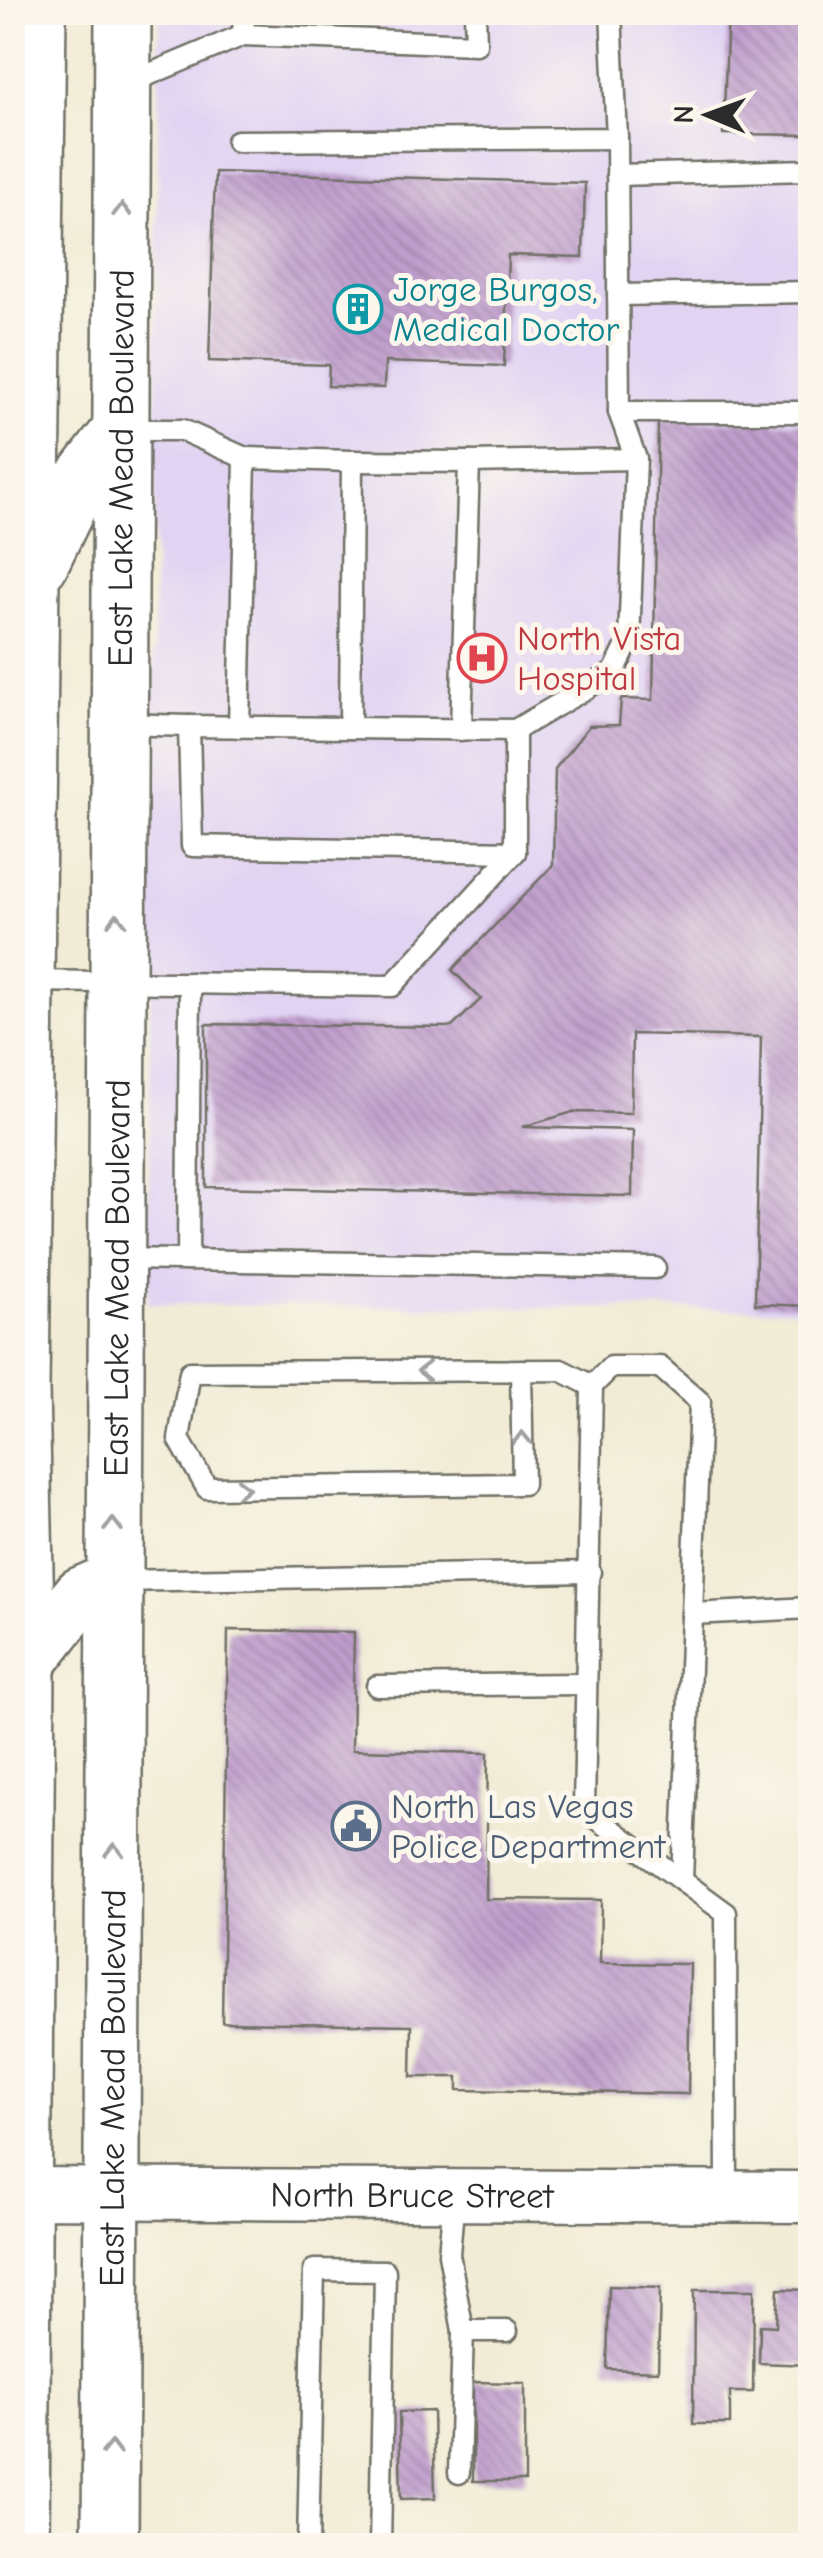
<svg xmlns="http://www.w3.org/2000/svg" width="823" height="2558" viewBox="0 0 823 2558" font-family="'Comic Neue',sans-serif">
<defs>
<pattern id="building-back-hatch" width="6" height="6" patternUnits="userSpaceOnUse" patternTransform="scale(2.5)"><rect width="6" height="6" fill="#c09ecd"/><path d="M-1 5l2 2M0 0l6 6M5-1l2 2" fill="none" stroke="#9c81a7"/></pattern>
</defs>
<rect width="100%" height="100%" fill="#fbf7ec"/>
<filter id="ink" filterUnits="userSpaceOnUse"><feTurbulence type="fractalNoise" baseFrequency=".01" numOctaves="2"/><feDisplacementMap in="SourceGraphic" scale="20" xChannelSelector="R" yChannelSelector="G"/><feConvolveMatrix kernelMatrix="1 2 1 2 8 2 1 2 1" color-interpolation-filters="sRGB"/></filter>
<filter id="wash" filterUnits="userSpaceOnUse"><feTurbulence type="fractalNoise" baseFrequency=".0048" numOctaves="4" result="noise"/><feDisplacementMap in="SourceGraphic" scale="40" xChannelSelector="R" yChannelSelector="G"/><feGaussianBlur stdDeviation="2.25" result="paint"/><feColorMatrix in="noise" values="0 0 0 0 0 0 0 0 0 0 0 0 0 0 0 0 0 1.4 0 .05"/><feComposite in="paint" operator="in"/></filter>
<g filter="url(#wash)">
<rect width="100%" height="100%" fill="#f1ecd5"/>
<!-- built -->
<path fill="#e1d4f3" d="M159,13H810V1310L148,1304Z"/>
<g id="blocks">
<!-- building -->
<g fill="url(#building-back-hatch)">
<path d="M728,12H810V135L723,134Z"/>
<path d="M215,172L585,183L583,257L508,255L504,366L385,362L384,388L328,386L329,365L209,361Z"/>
<path d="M658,420L810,423V1306L755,1304L761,1037L632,1034L631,1113L573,1112L522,1127L633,1130L632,1196L206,1187V1024L452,1027L481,999L452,970L553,865L555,769L589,726L619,725L621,699L653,700Z"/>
<path d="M228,1630L354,1632L352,1750L488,1753L486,1899L601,1900L600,1963L690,1964L688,2094L458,2090V2077H411L412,2025L222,2022Z"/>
<path d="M609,2286L660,2288L658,2371L607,2369Z"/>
<path d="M778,2289L810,2290V2365L759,2363L760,2325L776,2326Z"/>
<path d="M694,2290H754L753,2392H730V2424H693Z"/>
<path d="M473,2382L525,2383V2481H473Z"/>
<path d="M433,2411L435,2498L401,2499L399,2412Z"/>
</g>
</g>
</g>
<g filter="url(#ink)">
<use href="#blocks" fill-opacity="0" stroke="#706f66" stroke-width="2.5"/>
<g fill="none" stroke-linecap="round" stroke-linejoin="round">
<!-- service casing -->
<g stroke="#706f66" stroke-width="25">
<g id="service">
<path d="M244,12L243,35L476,44L475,12"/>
<path d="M124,85L243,35"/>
<path d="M617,138L619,412H810"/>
<path d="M237,141L617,138L611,12"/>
<path d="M617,175L810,170"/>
<path d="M618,295L810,292"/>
<path d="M123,430H182L245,458"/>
<path d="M352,461L469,462L461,730"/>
<path d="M469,462L636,459"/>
<path d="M121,724L189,726"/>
<path d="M189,726L515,730V852L192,846Z"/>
<path d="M239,727L245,458L352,461L350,728"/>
<path d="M515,730L614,672L629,641L636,459L619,412"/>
<path d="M26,981L392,986L515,852"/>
<path d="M121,1259L655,1268"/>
<path d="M188,1260L190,983"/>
<path d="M521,1370L523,1484L207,1488L179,1439L190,1372L561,1370L592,1386"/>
<path d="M117,1581L590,1572"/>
<path d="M692,1614L810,1608"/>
<path d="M377,1686L586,1684"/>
<path d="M682,1881L700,1402L660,1367H611L592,1386L584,1809L726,1913L727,2196"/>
<path d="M454,2197L449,2254L463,2331L459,2473"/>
<path d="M463,2331H507"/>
<path d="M308,2546L314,2270L385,2271L380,2546"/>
</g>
</g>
<!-- tertiary casing -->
<g stroke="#706f66" stroke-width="55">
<g id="tertiary">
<path id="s1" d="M12,2193L810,2197"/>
</g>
</g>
<!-- primary casing -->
<g stroke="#706f66" stroke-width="60">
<g id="primary">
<path d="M40,564L77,487L121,430"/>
<path d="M27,1663L81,1595L113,1581"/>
<path d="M21,2546L27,1663L21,1389L38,12"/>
<path id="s2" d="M110,2546L123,12"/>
</g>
</g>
<!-- service -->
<use href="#service" stroke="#fff" stroke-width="20"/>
<!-- tertiary -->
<use href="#tertiary" stroke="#fff" stroke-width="50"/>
<!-- primary -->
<use href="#primary" stroke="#fff" stroke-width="55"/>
</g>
<!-- one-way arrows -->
<defs><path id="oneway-chevron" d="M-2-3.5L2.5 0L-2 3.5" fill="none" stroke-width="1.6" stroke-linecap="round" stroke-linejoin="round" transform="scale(2.5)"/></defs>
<g stroke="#a0a0a0">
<use href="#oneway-chevron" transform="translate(122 210) rotate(-90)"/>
<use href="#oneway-chevron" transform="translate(117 920) rotate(-90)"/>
<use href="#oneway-chevron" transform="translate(424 1371) rotate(180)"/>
<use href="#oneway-chevron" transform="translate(522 1438) rotate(-91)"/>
<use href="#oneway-chevron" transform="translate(243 1488) rotate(-1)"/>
<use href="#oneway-chevron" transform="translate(113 1525) rotate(-90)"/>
<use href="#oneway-chevron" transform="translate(114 1850) rotate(-90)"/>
<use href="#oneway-chevron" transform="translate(111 2448) rotate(-89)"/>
</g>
</g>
<!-- icons -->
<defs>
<g id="building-ring" transform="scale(2.5)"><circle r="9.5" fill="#fbf7ec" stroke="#0f9aa8" stroke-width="1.5"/><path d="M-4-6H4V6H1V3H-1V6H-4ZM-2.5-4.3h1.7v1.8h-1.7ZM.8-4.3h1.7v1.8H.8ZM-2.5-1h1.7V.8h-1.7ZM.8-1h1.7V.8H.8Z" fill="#0f9aa8"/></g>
<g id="hospital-ring" transform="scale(2.5)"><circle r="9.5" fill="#fbf7ec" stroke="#e0444e" stroke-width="1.5"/><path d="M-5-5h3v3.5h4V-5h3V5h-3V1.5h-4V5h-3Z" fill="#e0444e"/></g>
<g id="civic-ring" transform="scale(2.5)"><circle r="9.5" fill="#fbf7ec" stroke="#5c6f8a" stroke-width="1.5"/><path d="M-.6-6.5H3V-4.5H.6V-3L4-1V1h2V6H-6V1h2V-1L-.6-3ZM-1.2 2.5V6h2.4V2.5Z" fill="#5c6f8a"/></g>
</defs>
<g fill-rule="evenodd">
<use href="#building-ring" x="358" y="309"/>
<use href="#hospital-ring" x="482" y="658"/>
<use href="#civic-ring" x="356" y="1826"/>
</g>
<g text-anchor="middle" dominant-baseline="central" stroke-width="10" stroke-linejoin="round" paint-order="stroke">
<!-- culture labels -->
<g font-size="35" fill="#0d838f" stroke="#fbf7ec" text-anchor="start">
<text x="393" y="289">Jorge Burgos,<tspan x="393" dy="40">Medical Doctor</tspan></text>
</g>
<!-- street labels -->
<g font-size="35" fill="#2b2b2b" stroke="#fbf7ec">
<text stroke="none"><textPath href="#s2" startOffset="2078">East Lake Mead Boulevard</textPath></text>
<text stroke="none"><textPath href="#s2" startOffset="1268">East Lake Mead Boulevard</textPath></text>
<text stroke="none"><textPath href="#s2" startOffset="458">East Lake Mead Boulevard</textPath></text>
<text stroke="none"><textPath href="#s1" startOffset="400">North Bruce Street</textPath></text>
</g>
<!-- health labels -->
<g font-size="35" fill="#be3a42" stroke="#fbf7ec" text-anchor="start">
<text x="517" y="638">North Vista<tspan x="517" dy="40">Hospital</tspan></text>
</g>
<!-- service labels -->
<g font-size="35" fill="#4e5e75" stroke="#fbf7ec" text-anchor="start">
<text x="391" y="1806">North Las Vegas<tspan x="391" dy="40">Police Department</tspan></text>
</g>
</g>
<!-- margin -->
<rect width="823" height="2558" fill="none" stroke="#fbf7ec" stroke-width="50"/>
<!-- north arrow -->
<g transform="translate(708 115) rotate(271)" stroke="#fbf7ec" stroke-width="8" paint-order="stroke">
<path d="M0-8L18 38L0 25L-18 38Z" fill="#2b2b2b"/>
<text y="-15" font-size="28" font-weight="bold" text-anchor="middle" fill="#2b2b2b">N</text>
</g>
</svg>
